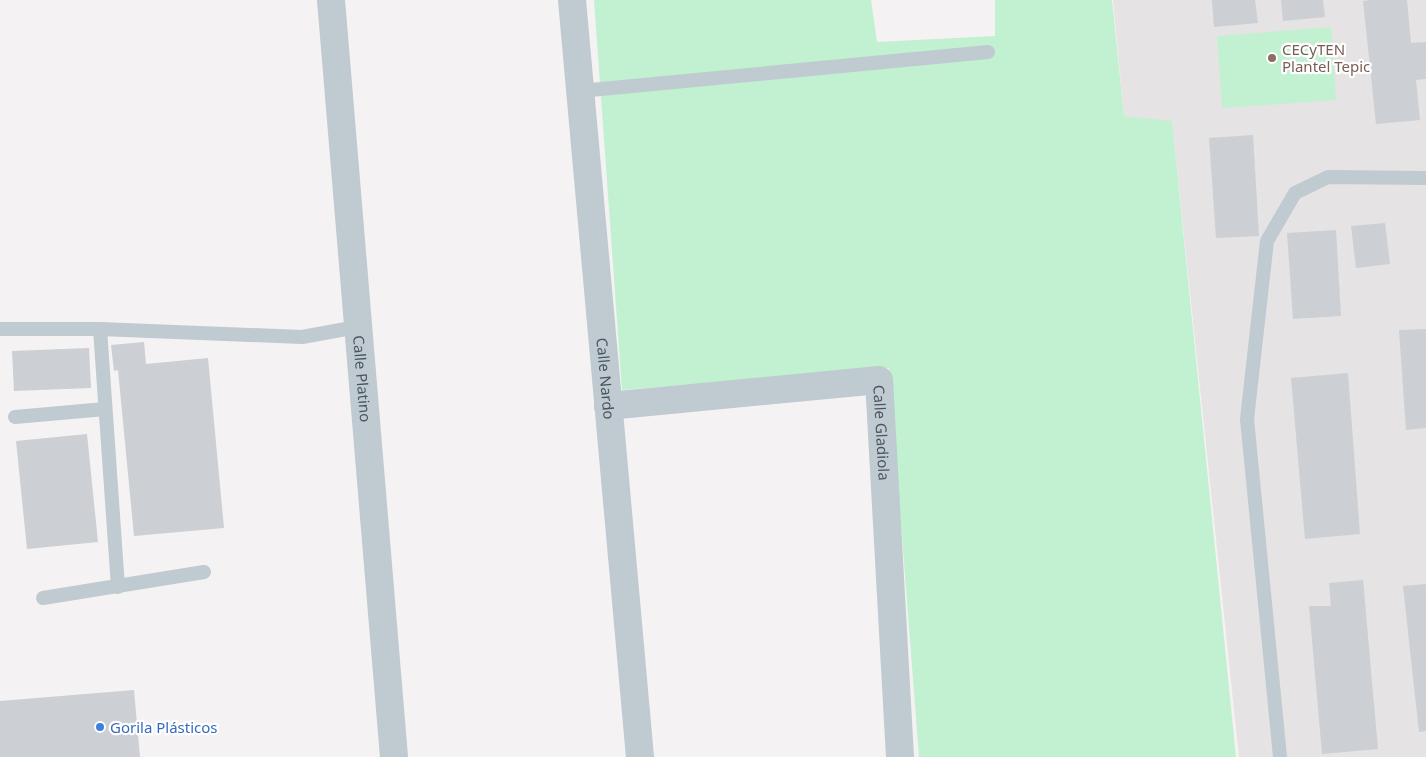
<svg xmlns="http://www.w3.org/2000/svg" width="1426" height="757" viewBox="0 0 1426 757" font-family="'Noto Sans',sans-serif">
<rect width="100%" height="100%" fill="#f4f2f2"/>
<!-- education -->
<path fill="#e5e3e4" d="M1113,0H1426V757H1239L1172,122L1124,116Z"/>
<!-- green -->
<g fill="#c1f1d1">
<path d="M594,0H871L877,42L995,36V0H1112L1124,116L1172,121L1236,757H919L889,368L622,390Z"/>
<path d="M1331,27L1336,100L1222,108L1217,36Z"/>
</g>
<!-- building -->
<g fill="#cccfd4">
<path d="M1212,0H1255L1258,23L1214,27Z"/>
<path d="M1281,0H1323L1325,17L1283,21Z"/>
<path d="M1371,0H1407L1411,43L1426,42V79L1416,80L1420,120L1376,124L1363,1Z"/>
<path d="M1253,135L1259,236L1216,238L1209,138Z"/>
<path d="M1385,223L1390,264L1356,268L1351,226Z"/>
<path d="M1336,230L1341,316L1293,319L1287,233Z"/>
<path d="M1426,329V428L1406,430L1399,330Z"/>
<path d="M144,342L146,364L208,358L224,528L134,536L118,370L114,371L111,345Z"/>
<path d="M89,348L91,388L14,391L12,351Z"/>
<path d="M1348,373L1360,534L1305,539L1291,378Z"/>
<path d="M87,434L98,542L27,549L16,441Z"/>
<path d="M1363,580L1378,749L1322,754L1309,606H1331L1329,583Z"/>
<path d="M1426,584V731L1419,732L1403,586Z"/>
<path d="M134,690L140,757H0V701Z"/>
</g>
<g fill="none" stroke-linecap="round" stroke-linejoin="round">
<!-- service -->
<g stroke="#c0cad1" stroke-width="14">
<path d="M580,91L988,52"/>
<path d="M0,329H100L302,337L357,327"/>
<path d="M100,329L118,587"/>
<path d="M15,417L105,409"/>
<path d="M43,598L204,572"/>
<path d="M1280,757L1247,419L1267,241L1295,193L1328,177L1426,178"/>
</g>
<!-- minor -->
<g stroke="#c0cad1" stroke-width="28">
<path id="s1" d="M331,0L394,757"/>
<path id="s2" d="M572,0L640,757"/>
<path id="s3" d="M608,406L879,380L900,757"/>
</g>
</g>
<!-- markers -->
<circle fill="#8d6e63" stroke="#fff" stroke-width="2" cx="1272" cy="58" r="5"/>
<circle fill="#3f7fe0" stroke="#fff" stroke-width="2" cx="100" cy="727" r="5"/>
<g text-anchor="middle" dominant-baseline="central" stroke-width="4.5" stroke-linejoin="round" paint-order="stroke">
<!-- education labels -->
<g font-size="15" fill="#785e54" stroke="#fff" text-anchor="start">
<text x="1282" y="49">CECyTEN<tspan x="1282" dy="17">Plantel Tepic</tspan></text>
</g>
<!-- street labels -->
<g font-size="15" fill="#495660" stroke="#fff">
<text stroke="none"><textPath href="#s1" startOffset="380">Calle Platino</textPath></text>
<text stroke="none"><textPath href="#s2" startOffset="380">Calle Nardo</textPath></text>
<text stroke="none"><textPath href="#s3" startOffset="325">Calle Gladiola</textPath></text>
</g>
<!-- shop labels -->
<g font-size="15" fill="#366cbe" stroke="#fff" text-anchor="start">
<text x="110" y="727">Gorila Plásticos</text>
</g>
</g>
</svg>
